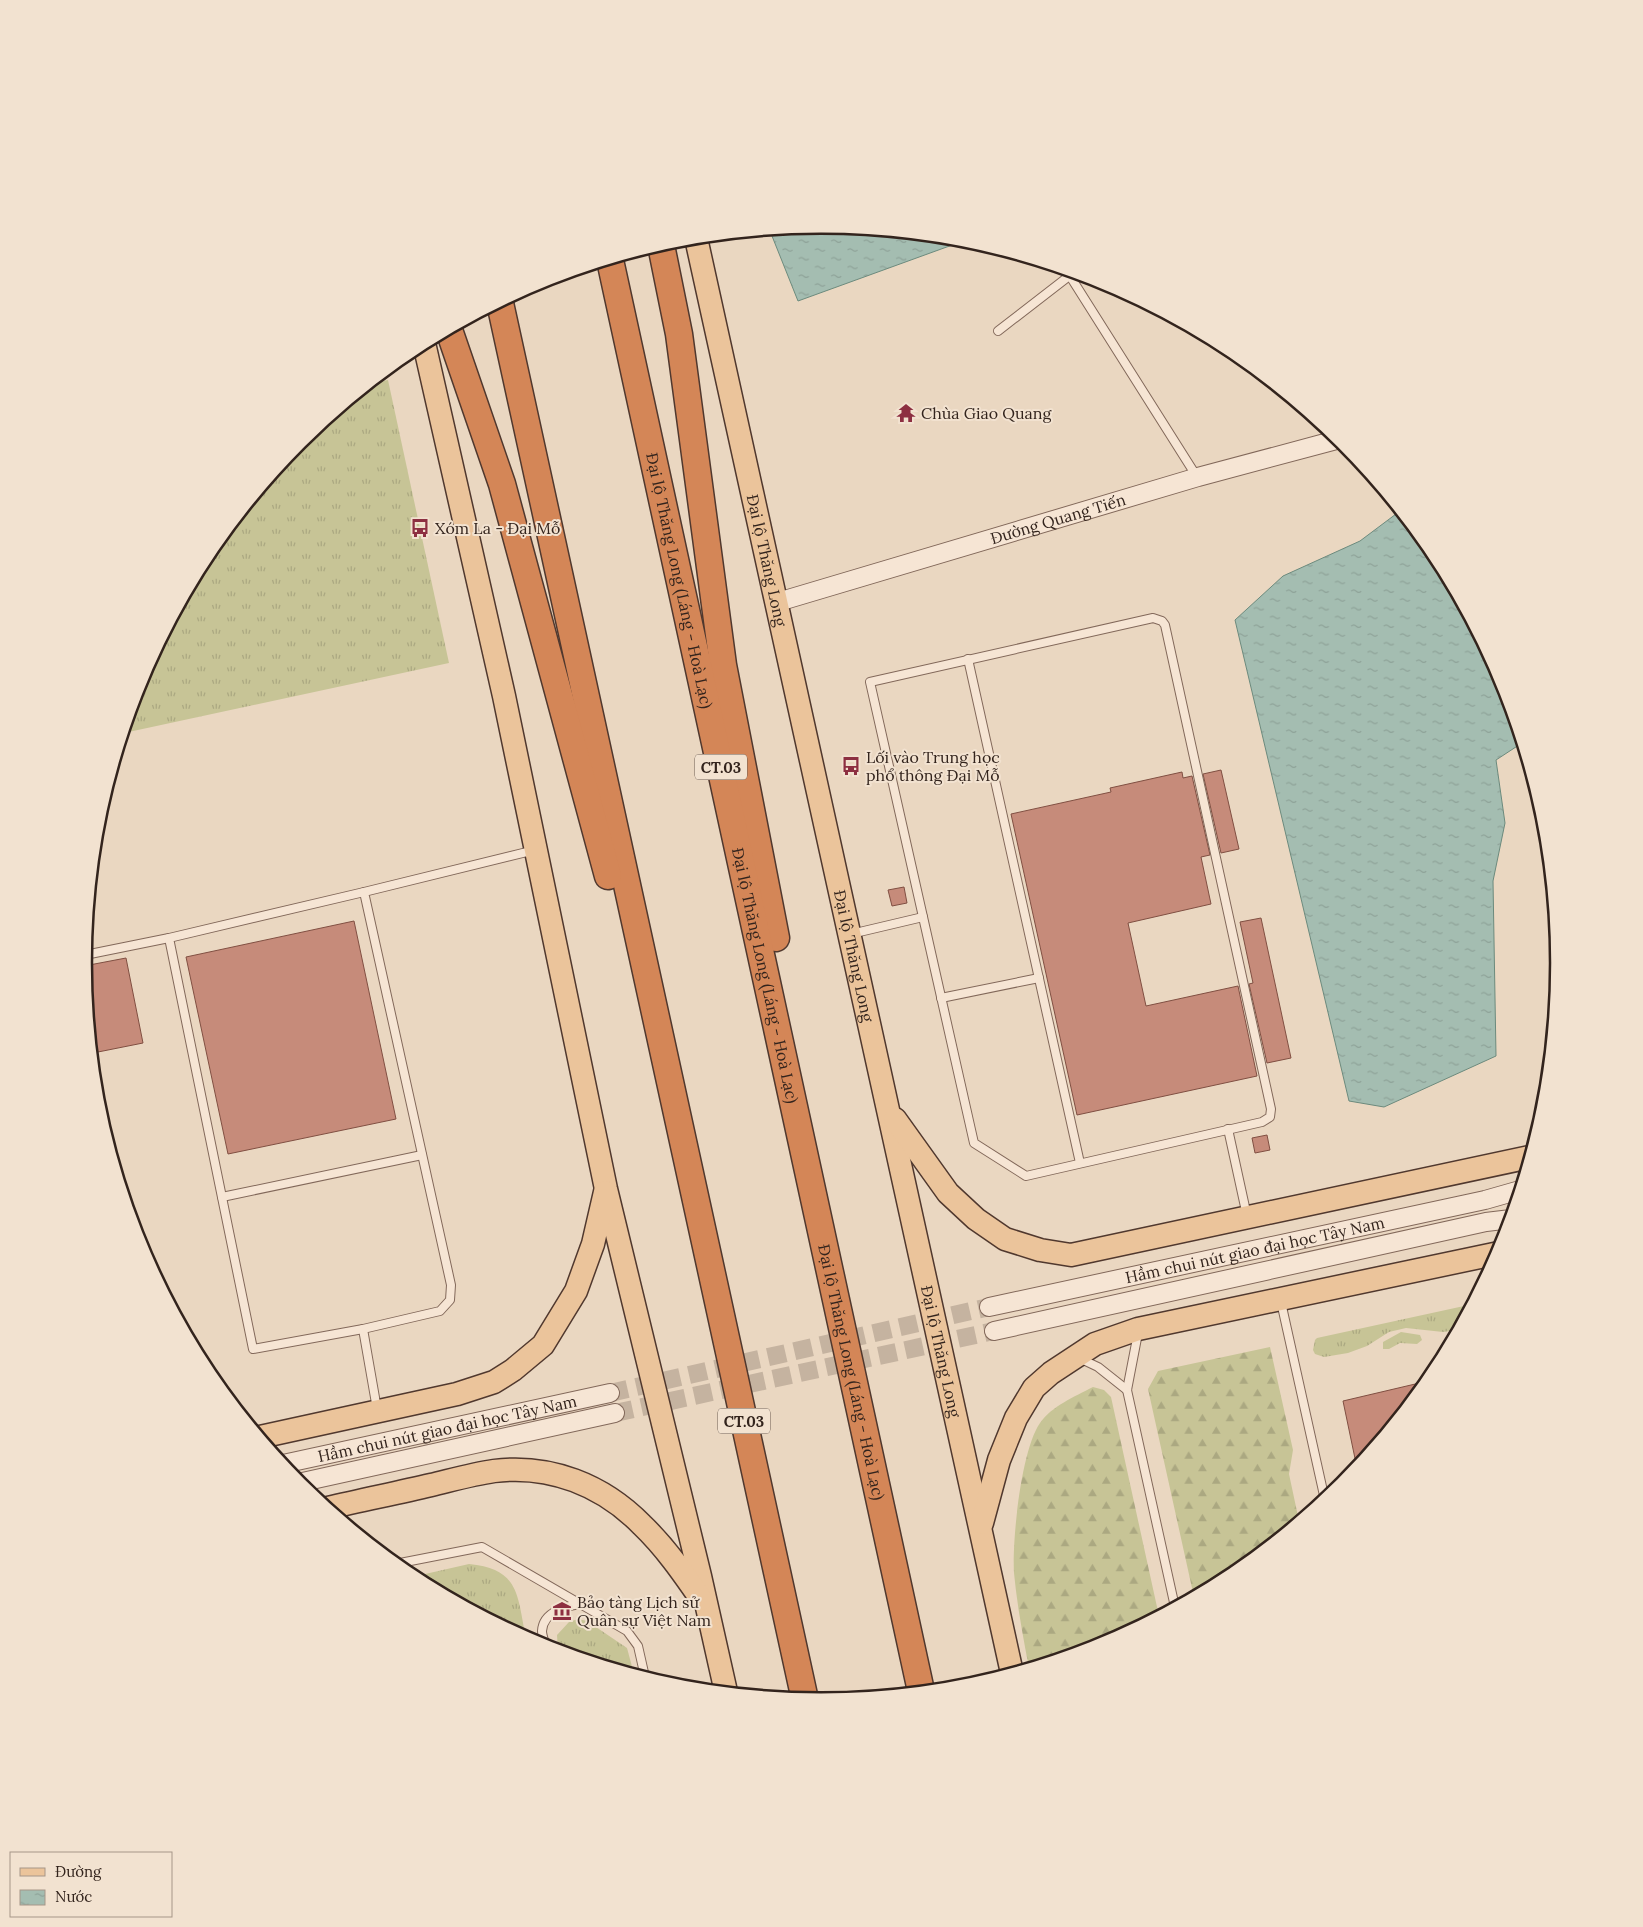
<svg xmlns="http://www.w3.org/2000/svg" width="1643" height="1927" viewBox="0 0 1643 1927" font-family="Lora,serif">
<defs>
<pattern id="grass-tufts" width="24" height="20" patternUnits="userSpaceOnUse" patternTransform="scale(1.25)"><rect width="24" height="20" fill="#c7c496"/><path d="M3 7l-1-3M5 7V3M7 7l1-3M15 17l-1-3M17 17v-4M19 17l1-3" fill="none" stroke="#aba881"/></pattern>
<pattern id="forest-firs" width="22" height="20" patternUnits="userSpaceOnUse" patternTransform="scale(1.25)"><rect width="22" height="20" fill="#c7c496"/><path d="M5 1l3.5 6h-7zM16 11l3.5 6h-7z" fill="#aba881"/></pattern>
<pattern id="water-ripples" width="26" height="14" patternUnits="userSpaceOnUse" patternTransform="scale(1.25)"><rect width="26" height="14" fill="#a4bdb1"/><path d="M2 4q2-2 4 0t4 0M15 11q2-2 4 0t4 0" fill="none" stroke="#8ea298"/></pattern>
</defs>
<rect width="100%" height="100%" fill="#ead7c1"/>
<!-- grass -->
<g fill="url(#grass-tufts)">
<path d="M388,380L449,663L124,733L140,681L208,553L300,442L371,383Z"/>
<path d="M1464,1306L1468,1312L1462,1323L1450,1331L1443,1332L1406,1328L1389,1332L1367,1346L1348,1353L1324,1357L1315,1354L1313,1350L1315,1340L1317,1338Z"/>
<path d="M1401,1332L1420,1335L1422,1340L1417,1344L1400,1343L1389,1349H1383V1342Z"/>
<path d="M469,1564C520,1569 517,1595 526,1638L412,1577Z"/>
<path d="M578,1619L587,1621L627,1648L634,1674L558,1651L557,1635L569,1622Z"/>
</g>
<!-- forest -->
<g fill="url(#forest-firs)">
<path d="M1270,1347L1293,1450L1289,1474L1299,1521L1231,1577L1194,1597L1148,1389L1158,1371Z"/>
<path d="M1093,1387L1104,1390L1111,1397L1159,1616L1104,1645L1029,1668C1023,1637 1017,1605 1014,1573C1012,1540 1021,1450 1040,1423C1052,1406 1074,1397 1093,1387Z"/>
</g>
<!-- water -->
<g fill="url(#water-ripples)" stroke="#6c8a7d">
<path d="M822,226L966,240L798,301L770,231Z"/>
<path d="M1400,511L1435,554L1503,681L1522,743L1496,760L1505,823L1493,881L1496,1056L1384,1107L1349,1101L1235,620L1283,576L1360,541Z"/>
</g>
<!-- building -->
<g fill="#c68b7a" stroke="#804f42">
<path d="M1221,770L1239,849L1221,853L1203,774Z"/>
<path d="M1182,772L1183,778L1192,776L1210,855L1201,857L1211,904L1128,923L1146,1006L1238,986L1257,1076L1077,1115L1011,814L1111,792L1110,788Z"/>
<path d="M904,887L907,903L892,906L888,890Z"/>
<path d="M1261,918L1291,1058L1267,1063L1249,984L1253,983L1240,922Z"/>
<path d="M354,921L396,1119L228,1154L186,957Z"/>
<path d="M126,958L143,1043L93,1053L84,966Z"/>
<path d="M1267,1135L1270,1150L1255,1153L1252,1138Z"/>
<path d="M1428,1381L1412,1402L1357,1468L1343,1401Z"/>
</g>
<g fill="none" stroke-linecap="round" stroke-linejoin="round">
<!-- tertiary-tunnel -->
<g stroke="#c5b3a0" stroke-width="18" stroke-dasharray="18 9" stroke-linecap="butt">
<path d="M610,1393L989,1307"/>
<path d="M615,1413L994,1331"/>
</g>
<!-- service casing -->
<g stroke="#82685a" stroke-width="10">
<g id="service">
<path d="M1070,276L1197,477"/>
<path d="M998,331L1073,273"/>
<path d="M1153,618L1162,621L1165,625L1271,1109L1270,1117L1262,1122L1026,1176L974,1143L870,682Z"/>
<path d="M968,659L1080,1163"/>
<path d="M851,934L923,917"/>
<path d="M85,955L169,938"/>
<path d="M941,998L1039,978"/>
<path d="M1228,1129L1247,1216"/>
<path d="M222,1197L422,1155"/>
<path d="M1281,1302L1325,1500"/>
<path d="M363,1329L253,1349L169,938L364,892"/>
<path d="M1138,1333L1127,1390L1175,1607"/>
<path d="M1079,1358L1098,1367L1127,1390"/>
<path d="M377,1409L363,1329L440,1311L450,1300L451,1285L364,892L535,850"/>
<path d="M395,1564L482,1547L627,1631L638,1646L645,1677"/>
<path d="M546,1647C545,1642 542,1636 542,1631C543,1611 568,1605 583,1604"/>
</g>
</g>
<!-- tertiary casing -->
<g stroke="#82685a" stroke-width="20">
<g id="tertiary">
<path id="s1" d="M778,602L1198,477L1340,439"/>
<path id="s2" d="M989,1307L1485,1200L1520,1190"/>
<path d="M994,1331L1486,1222L1511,1219"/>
<path id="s3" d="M283,1464L610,1393"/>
<path d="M298,1483L615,1413"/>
</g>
</g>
<!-- primary casing -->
<g stroke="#50382e" stroke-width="25">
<g id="primary">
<path id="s4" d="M696,238L1012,1673"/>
<path d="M424,343L504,696L606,1189L700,1576L726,1692"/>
<path d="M895,1119L948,1193L976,1219L1005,1239L1040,1250L1071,1255L1530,1157"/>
<path d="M260,1437L457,1394L494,1382L513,1370L543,1345L576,1291L593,1244L605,1192"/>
<path d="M328,1508C362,1500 397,1493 431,1485C452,1480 473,1474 494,1471C550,1464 603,1485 642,1525C665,1547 683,1573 701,1599"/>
<path d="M982,1523L999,1460L1016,1418L1034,1388L1051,1373L1095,1344L1138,1329L1499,1253"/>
</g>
</g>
<!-- motorway casing -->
<g stroke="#50382e" stroke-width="29">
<g id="motorway">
<path d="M661,245L679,334L723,665L776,938"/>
<path id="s5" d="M610,260L921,1691"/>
<path d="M500,303L805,1700"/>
<path d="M449,330L502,484L608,876"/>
</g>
</g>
<!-- service -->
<use href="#service" stroke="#f6e5d4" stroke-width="8"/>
<!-- tertiary -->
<use href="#tertiary" stroke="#f6e5d4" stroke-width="18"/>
<!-- primary -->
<use href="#primary" stroke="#ebc49b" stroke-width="22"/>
<!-- motorway -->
<use href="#motorway" stroke="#d48657" stroke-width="26"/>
</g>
<!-- icons -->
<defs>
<g id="temple-bare" transform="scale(1.5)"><path d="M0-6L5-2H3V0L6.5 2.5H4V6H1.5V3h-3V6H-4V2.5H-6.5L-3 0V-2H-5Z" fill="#8d2f41" stroke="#f2e2d0" stroke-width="2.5" paint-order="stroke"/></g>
<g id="bus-bare" transform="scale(1.5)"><path d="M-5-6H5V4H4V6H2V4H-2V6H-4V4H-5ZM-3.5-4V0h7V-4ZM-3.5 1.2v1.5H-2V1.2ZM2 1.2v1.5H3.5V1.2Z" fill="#8d2f41" stroke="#f2e2d0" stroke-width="2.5" paint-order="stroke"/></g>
<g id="museum-bare" transform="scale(1.5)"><path d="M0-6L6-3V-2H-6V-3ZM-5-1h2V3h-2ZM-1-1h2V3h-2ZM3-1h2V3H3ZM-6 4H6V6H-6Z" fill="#8d2f41" stroke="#f2e2d0" stroke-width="2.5" paint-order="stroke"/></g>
</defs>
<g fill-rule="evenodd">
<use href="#temple-bare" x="906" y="413"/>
<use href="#bus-bare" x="420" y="528"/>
<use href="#bus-bare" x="851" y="766"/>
<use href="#museum-bare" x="562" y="1611"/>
</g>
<g text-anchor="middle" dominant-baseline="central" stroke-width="4" stroke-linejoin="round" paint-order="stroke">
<!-- shield labels -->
<g fill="#f2e2d0" stroke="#6c5d53" stroke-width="1">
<rect x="695" y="754.5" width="52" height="25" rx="4"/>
<rect x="718" y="1408.5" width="52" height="25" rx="4"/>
</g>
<g font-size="15" font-weight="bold" fill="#33241d">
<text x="721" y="767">CT.03</text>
<text x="744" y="1421">CT.03</text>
</g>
<!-- poi labels -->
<g font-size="16" fill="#33241d" stroke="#f2e2d0" text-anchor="start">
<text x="921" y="413">Chùa Giao Quang</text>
<text x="435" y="528">Xóm La - Đại Mỗ</text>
<text x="866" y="757">Lối vào Trung học<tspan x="866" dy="18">phổ thông Đại Mỗ</tspan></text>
<text x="577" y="1602">Bảo tàng Lịch sử<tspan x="577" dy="18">Quân sự Việt Nam</tspan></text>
</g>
<!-- street labels -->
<g font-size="16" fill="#33241d" stroke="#f2e2d0">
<text stroke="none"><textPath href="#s1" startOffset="292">Đường Quang Tiến</textPath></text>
<text stroke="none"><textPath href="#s4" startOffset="330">Đại lộ Thăng Long</textPath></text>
<text stroke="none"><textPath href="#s5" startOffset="328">Đại lộ Thăng Long (Láng - Hoà Lạc)</textPath></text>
<text stroke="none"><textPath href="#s4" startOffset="735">Đại lộ Thăng Long</textPath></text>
<text stroke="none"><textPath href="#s5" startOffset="732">Đại lộ Thăng Long (Láng - Hoà Lạc)</textPath></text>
<text stroke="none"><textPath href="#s2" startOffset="272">Hầm chui nút giao đại học Tây Nam</textPath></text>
<text stroke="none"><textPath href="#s4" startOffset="1140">Đại lộ Thăng Long</textPath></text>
<text stroke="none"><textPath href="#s5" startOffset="1138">Đại lộ Thăng Long (Láng - Hoà Lạc)</textPath></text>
<text stroke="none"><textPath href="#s3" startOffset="168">Hầm chui nút giao đại học Tây Nam</textPath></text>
</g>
</g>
<!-- crop -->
<path d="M0 0H1643V1927H0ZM92 963a729 729 0 1 1 1458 0a729 729 0 1 1-1458 0Z" fill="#f2e2d0" fill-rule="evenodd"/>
<path fill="none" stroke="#33241d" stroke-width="2.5" d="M92 963a729 729 0 1 1 1458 0a729 729 0 1 1-1458 0Z"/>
<!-- legend -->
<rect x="10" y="1852" width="162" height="65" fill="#f2e2d0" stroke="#a69688"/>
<rect x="20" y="1868" width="25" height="8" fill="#ebc49b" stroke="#a69688"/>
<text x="55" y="1877" font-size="15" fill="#33241d">Đường</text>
<rect x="20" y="1890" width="25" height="15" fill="url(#water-ripples)" stroke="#a69688"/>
<text x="55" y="1902" font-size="15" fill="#33241d">Nước</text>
</svg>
